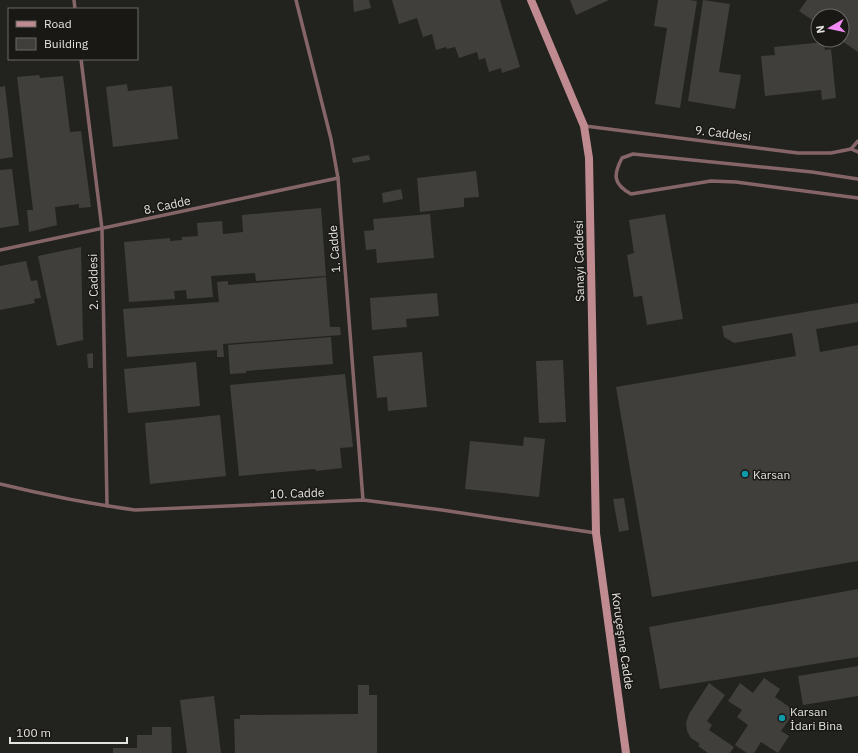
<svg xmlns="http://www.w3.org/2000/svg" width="858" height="753" viewBox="0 0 858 753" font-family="'IBM Plex Sans',sans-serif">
<rect width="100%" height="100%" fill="#22221f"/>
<!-- building -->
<g fill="#403f3c">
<path d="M353,0H369L371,8L354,12Z"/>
<path d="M392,0H500L520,67L502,73L501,68L489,72L485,58L479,60L477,52L459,58L455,47L447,49L446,47L436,50L432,34L423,37L417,18L399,24Z"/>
<path d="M570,0H609L576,15Z"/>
<path d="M658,0H689L697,1L680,108L655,104L667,28L654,26Z"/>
<path d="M703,0L730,4L719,72L741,75L735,109L688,101Z"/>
<path d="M807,0H858V52L842,41V16H818V24L799,11Z"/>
<path d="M824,42L825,50L831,49L836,98L822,100L821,90L765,96L761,56L775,55L774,47Z"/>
<path d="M39,75L40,78L63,76L70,132L81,131L91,207L79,208V204L55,207L57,225L29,232L27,210H33L17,77Z"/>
<path d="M127,84L128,91L172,86L178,139L113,147L106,87Z"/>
<path d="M5,86L13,157L0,159V87Z"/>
<path d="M369,155L370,160L353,163L352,158Z"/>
<path d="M12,169L19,225L0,228V170Z"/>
<path d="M476,171L479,197L464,198V207L420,212L417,178Z"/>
<path d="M401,189L403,199L383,203L382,193Z"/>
<path d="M321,208L326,276L256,281L255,273L211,276L213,297L187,299L186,290L174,291L175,299L129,302L124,242L170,238V241L182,240V237L198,236L197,223L222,221L223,234L243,232L242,215Z"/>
<path d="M430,214L434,258L377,263L376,249L366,250L364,231L374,230L373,219Z"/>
<path d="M665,214L683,319L647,325L642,296L634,297L627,255L634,253L629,220Z"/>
<path d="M81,247L83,340L57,346L38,256Z"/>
<path d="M26,261L31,281L37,280L41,298L34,299L35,303L0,310V266Z"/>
<path d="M326,277L330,327H340L341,335L223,344L224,357H217V350L127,357L123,309L219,302L217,282L228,281V285Z"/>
<path d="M437,293L439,316L406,319L407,327L372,330L370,298Z"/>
<path d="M858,303V322L816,329L820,352L858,345V561L652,597L616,387L796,356L792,333L734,343L724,337L722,326Z"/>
<path d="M331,337L333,364L246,371V373L230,374L228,345Z"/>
<path d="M422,352L427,407L388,411L387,397L377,398L373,356Z"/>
<path d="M93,353V368H88L87,354Z"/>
<path d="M563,360L566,422L539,423L536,361Z"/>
<path d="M196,362L200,406L128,413L124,369Z"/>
<path d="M345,374L353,447L340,448L342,468L316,471L315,469L239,476L230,385Z"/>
<path d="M220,415L226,476L150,484L145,423Z"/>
<path d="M524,437L545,439L539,497L465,489L470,441L523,446Z"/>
<path d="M624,498L629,530L619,532L613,499Z"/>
<path d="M858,589V657L660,689L649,627Z"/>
<path d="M858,666V696L803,705L798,676Z"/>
<path d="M764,678L780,689L775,697L795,711L781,731L789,736L778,753L761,742L754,753H747L735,745L748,725L737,717L742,710L728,701L740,683L753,693Z"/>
<path d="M709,683L725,695L707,721L712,725L709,730L734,747L730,753H708L698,746L700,744L691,738L687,731L686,723L689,714Z"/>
<path d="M358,685H369V695H377V753H235L234,719H240V715L358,714Z"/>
<path d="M214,696L221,753H187L180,700Z"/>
<path d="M152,727H171L172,753H113V748H137V735H152Z"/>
</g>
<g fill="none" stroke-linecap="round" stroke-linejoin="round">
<!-- lane -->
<g stroke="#866568" stroke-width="3.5">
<path d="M74,0L75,9"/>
<path d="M296,0L331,139L338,178L363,500"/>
<path d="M81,59L102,229L107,506"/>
<path d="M585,126L798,153H831L851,149L858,152"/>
<path d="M851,149L858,141"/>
<path d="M858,179L812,172L633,154L622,158C613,175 613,184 631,194L711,181L736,182L858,198"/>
<path d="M0,250L338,178"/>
<path d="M0,484C45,495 90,504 135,510L363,500L442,510L596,533"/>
</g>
<!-- secondary -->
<path stroke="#bf8b90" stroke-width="8" d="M531,0L584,126L589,158L596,533L626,753"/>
</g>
<!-- markers -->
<g fill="#0f9aa8" stroke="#191815" stroke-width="1.5">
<circle cx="745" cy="474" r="4"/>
<circle cx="782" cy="718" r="4"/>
</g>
<g text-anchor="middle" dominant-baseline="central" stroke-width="3" stroke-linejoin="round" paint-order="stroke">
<!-- street labels -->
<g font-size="12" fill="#e3e3e0" stroke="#191815">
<text transform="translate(723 133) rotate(7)">9. Caddesi</text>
<text transform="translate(167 205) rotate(-12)">8. Cadde</text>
<text transform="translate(334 249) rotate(-94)">1. Cadde</text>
<text transform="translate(579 261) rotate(-91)">Sanayi Caddesi</text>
<text transform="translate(93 282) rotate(-91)">2. Caddesi</text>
<text transform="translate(297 493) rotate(-2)">10. Cadde</text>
<text transform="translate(623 641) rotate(82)">Koruçeşme Cadde</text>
</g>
<!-- poi labels -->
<g font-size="12" fill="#e3e3e0" stroke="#191815" text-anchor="start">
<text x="753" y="474">Karsan</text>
<text x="790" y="711">Karsan<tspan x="790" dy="14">İdari Bina</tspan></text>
</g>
</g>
<!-- legend -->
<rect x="8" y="8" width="130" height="52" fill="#191815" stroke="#6a6966"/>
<rect x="16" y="21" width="20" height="6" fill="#bf8b90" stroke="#6a6966"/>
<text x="44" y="28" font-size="12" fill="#e3e3e0">Road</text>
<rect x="16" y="38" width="20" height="12" fill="#403f3c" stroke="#6a6966"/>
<text x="44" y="48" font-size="12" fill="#e3e3e0">Building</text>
<!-- north arrow -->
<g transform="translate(830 28) rotate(261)"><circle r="19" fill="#191815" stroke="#6a6966"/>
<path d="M0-3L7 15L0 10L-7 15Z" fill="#f18af4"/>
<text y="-6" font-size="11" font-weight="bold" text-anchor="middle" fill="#e3e3e0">N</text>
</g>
<!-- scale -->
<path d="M10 737v6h117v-6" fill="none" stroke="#e3e3e0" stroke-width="2"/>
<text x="16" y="737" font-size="12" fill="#e3e3e0" stroke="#191815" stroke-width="3" paint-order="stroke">100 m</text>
</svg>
